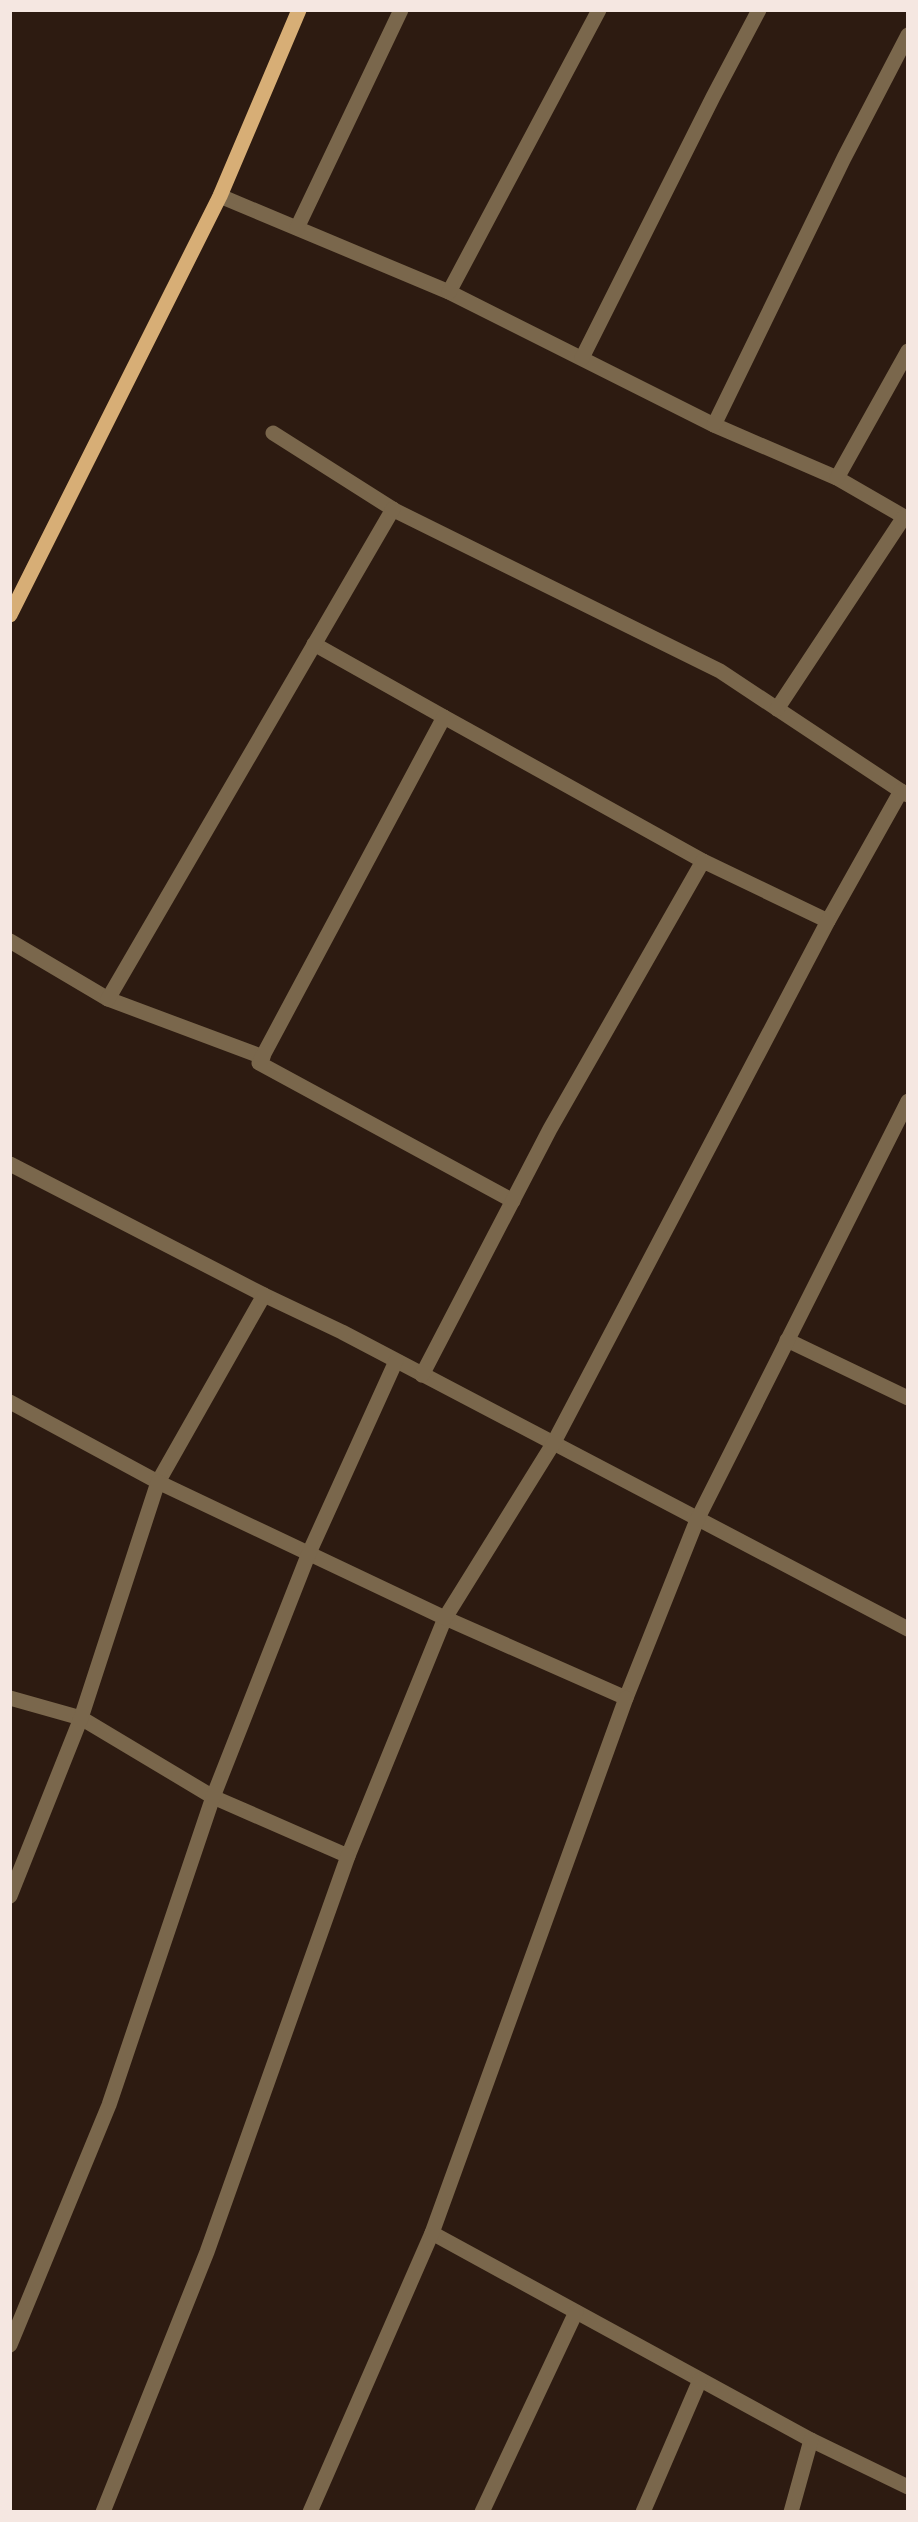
<svg xmlns="http://www.w3.org/2000/svg" width="918" height="2522" viewBox="0 0 918 2522" font-family="Jost,sans-serif">
<rect width="100%" height="100%" fill="#2d1b11"/>
<g fill="none" stroke-linecap="round" stroke-linejoin="round">
<!-- minor -->
<g stroke="#7a674c" stroke-width="15">
<path d="M220,196L449,292L714,425L837,478L908,519"/>
<path d="M297,228L401,10"/>
<path d="M449,292L599,10"/>
<path d="M582,358L713,97L759,10"/>
<path d="M714,425L844,158L908,35"/>
<path d="M273,433L396,511L720,671L901,791"/>
<path d="M837,478L908,351"/>
<path d="M314,644L444,717"/>
<path d="M777,709L904,517"/>
<path d="M10,941L108,999L263,1057"/>
<path d="M108,999L393,509"/>
<path d="M10,1164L264,1295L342,1332L908,1629"/>
<path d="M513,1201L259,1063L444,717L703,861"/>
<path d="M787,1340L908,1398"/>
<path d="M422,1375L550,1129L703,861L828,921"/>
<path d="M10,1402L158,1482L264,1295"/>
<path d="M10,1698L81,1718L213,1797L348,1856L445,1618L626,1698L697,1520L908,1101"/>
<path d="M10,1896L81,1718L158,1482L445,1618L553,1444L828,921L901,791L908,795"/>
<path d="M432,2233L811,2440L908,2487"/>
<path d="M10,2345L109,2105L213,1797L309,1553L396,1361"/>
<path d="M103,2512L207,2252L348,1856"/>
<path d="M310,2512L432,2233L626,1698"/>
<path d="M482,2512L576,2312"/>
<path d="M643,2512L700,2380"/>
<path d="M791,2512L811,2440"/>
</g>
<!-- major -->
<path stroke="#d7ae76" stroke-width="15" d="M10,615L220,196L299,10"/>
</g>
<!-- border -->
<rect width="918" height="2522" fill="none" stroke="#f5e7e1" stroke-width="24"/>
</svg>
